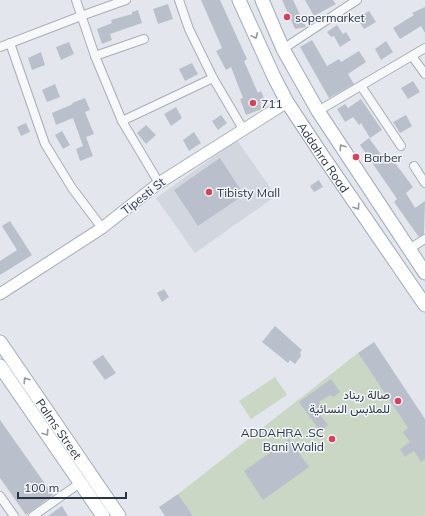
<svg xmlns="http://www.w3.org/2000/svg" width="425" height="516" viewBox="0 0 425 516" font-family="Mulish,Vazirmatn,sans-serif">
<rect width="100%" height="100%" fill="#e3e7ed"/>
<!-- built -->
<path fill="#d1d6df" d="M237,140L276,196L195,253L156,198Z"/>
<!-- green -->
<g fill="#c9d7c4">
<path d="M358,353L408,428L425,450V516H193L178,494Z"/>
<path d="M275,377L287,395L251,419L239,401Z"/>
</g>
<!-- building -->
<g fill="#bac0cb">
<path d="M201,0H220L247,59L244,61L258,93L261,91L265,101L260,103L262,109L246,115L240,99L243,98L231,67L226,70L216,51L222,48Z"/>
<path d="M282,0H293L306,27L295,29Z"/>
<path d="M305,0H333L336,4L314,16Z"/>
<path d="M168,4L173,19L158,24L153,9Z"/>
<path d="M425,7V33L421,26L400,39L393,28L414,15L412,13Z"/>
<path d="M138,10L142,23L110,34L112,40L102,44L97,29L112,23L111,20L132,14V12Z"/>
<path d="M369,11L376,22L364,29L357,18Z"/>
<path d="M337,25L343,34L346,32L351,40L340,47L334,36L331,37L327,32Z"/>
<path d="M312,40L327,66L339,59L341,62L359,51L366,62L348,74L354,84L329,98L300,47Z"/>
<path d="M386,41L393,52L381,60L375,49Z"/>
<path d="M69,42L74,54L61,60L56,47Z"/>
<path d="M41,52L45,65L32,70L28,58Z"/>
<path d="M192,63L198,74L185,81L179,69Z"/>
<path d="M413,81L420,92L408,99L401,88Z"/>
<path d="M55,84L60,97L47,102L42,90Z"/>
<path d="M85,98L90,110L85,112L94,134L86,137L93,156L80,161L76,149L83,146L73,118L56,125L52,113L73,104L72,103Z"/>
<path d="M361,99L382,130L370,138L361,123L359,125L353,117L345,122L337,109L345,104L348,108Z"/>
<path d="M176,107L182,118L171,126L164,114Z"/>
<path d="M221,115L227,123L218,130L212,121Z"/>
<path d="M406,115L412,126L400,133L393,122Z"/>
<path d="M26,123L30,132L21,136L17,127Z"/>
<path d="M146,125L156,135L146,144L137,133Z"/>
<path d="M62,131L70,145L63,149L55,135Z"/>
<path d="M194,132L201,143L189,151L183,140Z"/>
<path d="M369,138L387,163L392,159L413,187L406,193L415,208L425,201L424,234L419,237L394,202L397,199L360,145Z"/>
<path d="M220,158L244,195L198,226L174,190Z"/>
<path d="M319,180L323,187L314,192L310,186Z"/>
<path d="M10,221L32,255L0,275V261L17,250L2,226Z"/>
<path d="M164,289L169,297L162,302L157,293Z"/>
<path d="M275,326L302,350L300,352L301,356L295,364L290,360L288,363L262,342Z"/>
<path d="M374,342L425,419V459L421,462L414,451L405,457L400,449L410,442L403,432L408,428L358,353Z"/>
<path d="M103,355L116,373L105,380L92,362Z"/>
<path d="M331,379L340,392L333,397L330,395L320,401L318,412L328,425L320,431L299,402Z"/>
<path d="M0,420L53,495L26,515L0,478Z"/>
<path d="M289,439L309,467L263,500L244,471Z"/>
<path d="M178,494L193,516H165L159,507Z"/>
<path d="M62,506L68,516H48Z"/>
</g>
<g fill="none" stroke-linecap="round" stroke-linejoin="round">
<!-- street casing -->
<g stroke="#a7aeb8" stroke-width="10">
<g id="street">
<path d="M76,0L95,56L122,121L159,183"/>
<path d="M179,0L189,29L213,78L243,129"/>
<path d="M10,43L45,144L72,188L102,228"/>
<path d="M0,47L81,16L126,0"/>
<path d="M283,49L357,0"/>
<path d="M95,56L144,39"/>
<path d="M412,56L425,74"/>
<path d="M361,86L401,146"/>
<path d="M318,111L425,48"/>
<path d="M122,121L213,78"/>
<path d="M414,166L425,183"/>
<path d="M409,249L425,239"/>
<path d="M0,496L14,516"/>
<path d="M33,516L80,483"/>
</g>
</g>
<!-- secondary casing -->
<g stroke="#a7aeb8" stroke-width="13">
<path id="secondary" d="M0,294L102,228L159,183L287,102"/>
</g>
<!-- primary casing -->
<g stroke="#a1abba" stroke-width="15">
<g id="primary">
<path id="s1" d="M239,0L274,77L287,102L320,152L425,305"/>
<path d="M262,0L283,49L318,111L425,273"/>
<path id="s2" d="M0,342L119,516"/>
<path d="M0,366L103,516"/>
</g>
</g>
<!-- street -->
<use href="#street" stroke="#f7f8fa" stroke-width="8"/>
<!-- secondary -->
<use href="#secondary" stroke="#fff" stroke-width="11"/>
<!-- primary -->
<use href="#primary" stroke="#fff" stroke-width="13"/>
</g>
<!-- one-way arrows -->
<defs><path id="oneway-chevron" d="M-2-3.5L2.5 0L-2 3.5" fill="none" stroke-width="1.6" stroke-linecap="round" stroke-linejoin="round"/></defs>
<g stroke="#949aa3">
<use href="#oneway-chevron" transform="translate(255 36) rotate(66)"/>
<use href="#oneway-chevron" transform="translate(342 147) rotate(-124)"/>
<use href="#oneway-chevron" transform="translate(357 207) rotate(56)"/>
<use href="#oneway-chevron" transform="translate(26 380) rotate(-124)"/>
<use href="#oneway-chevron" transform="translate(46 433) rotate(56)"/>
</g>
<!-- markers -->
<g fill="#db3f59" stroke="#f4f6f9" stroke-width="1.5">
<circle cx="287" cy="17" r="4"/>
<circle cx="253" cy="103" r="4"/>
<circle cx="356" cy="157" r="4"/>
<circle cx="209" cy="192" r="4"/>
<circle cx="398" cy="401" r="4"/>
<circle cx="332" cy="439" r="4"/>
</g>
<g text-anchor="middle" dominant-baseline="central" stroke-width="3" stroke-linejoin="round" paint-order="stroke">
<!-- poi labels -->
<g font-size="12" fill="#293447" stroke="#f4f6f9" text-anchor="start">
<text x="295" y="17">sopermarket</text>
<text x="261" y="103">711</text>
<text x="364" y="157">Barber</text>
<text x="217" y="192">Tibisty Mall</text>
<text x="390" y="394" text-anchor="end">صالة ريناد<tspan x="390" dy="14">للملابس النسائية</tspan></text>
<text x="324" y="432" text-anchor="end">ADDAHRA .SC<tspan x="324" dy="14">Bani Walid</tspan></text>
</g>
<!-- street labels -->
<g font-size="12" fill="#293447" stroke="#f4f6f9">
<text stroke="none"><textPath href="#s1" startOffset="179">Addahra Road</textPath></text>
<text transform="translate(143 196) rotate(-38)">Tipesti St</text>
<text stroke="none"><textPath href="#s2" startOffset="105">Palms Street</textPath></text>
</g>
</g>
<!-- scale -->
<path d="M18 492v6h108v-6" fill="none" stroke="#293447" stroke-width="2"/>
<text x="24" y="492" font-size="12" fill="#293447" stroke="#f4f6f9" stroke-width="3" paint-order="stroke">100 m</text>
</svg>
